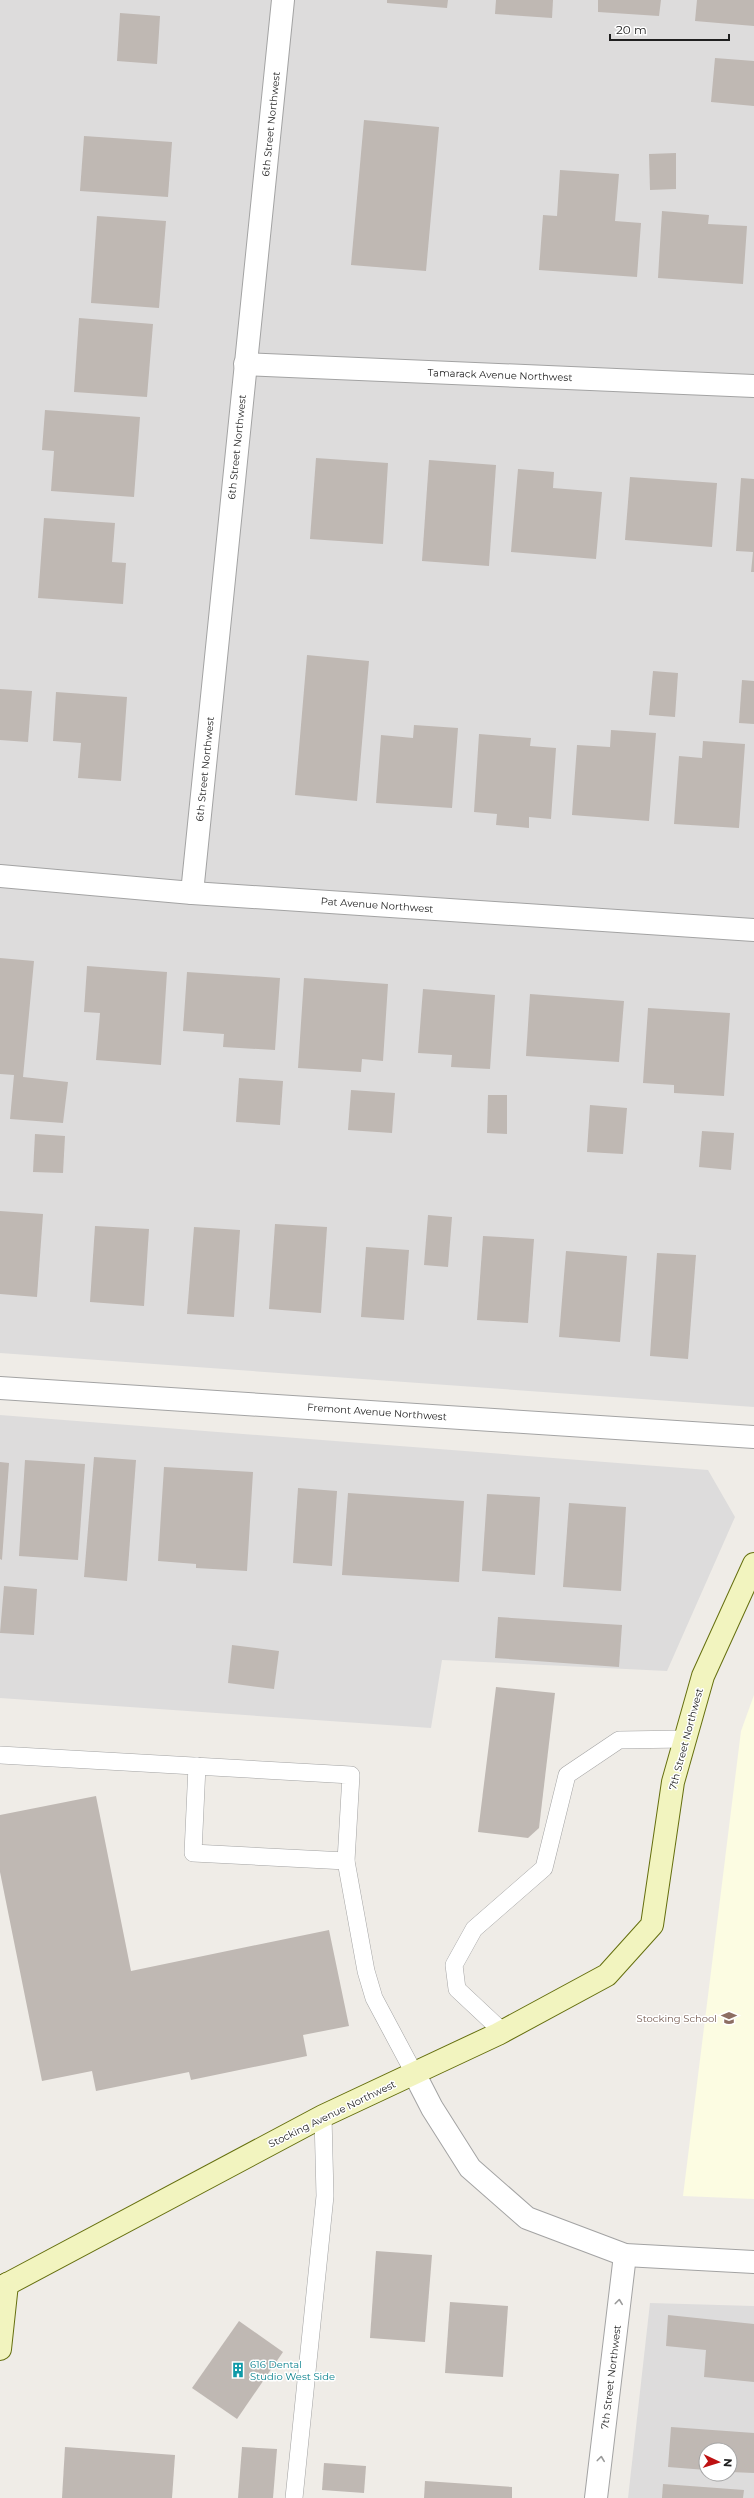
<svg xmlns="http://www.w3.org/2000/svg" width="754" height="2498" viewBox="0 0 754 2498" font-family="Montserrat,sans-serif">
<rect width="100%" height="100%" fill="#efece7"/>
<!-- residential -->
<g fill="#dddcdc" fill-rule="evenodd">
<path d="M0,0H754V1407L0,1353Z"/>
<path d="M0,1415L708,1470L735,1517L667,1671L442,1660L431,1728L0,1698Z"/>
<path d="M650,2303L754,2306V2498H628ZM706,2450H730V2474H706Z"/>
</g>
<!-- education -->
<path fill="#fcfce2" d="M754,1695V2199L683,2196L741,1731Z"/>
<!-- building -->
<g fill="#bfb8b3">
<path d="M387,0H448L447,8L387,3Z"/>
<path d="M496,0H553L552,18L495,14Z"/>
<path d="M598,0H661L659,16L598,12Z"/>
<path d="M697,0H754V26L695,21Z"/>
<path d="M120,13L160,16L157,64L117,61Z"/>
<path d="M715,58L754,61V106L711,102Z"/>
<path d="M364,120L439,127L426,271L351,265Z"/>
<path d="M84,136L172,142L168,197L80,191Z"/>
<path d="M676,153V189L650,190L649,154Z"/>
<path d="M560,170L619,174L615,221L641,223L637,277L539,270L543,215L557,216Z"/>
<path d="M662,211L709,215L708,224L747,226L743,284L658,278Z"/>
<path d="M97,216L166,221L159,308L91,303Z"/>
<path d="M79,318L153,324L147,397L74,392Z"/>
<path d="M45,410L140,417L134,497L51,491L54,451L42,450Z"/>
<path d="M316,458L388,463L383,544L310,539Z"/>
<path d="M429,460L496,465L489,566L422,561Z"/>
<path d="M518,469L554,472L553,488L602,492L596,559L511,552Z"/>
<path d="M630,477L717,483L712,547L625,540Z"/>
<path d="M741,478L754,479V572H751L753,552L736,551Z"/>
<path d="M44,518L115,523L112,562L126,563L123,604L38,598Z"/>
<path d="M307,655L369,661L357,801L295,795Z"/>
<path d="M653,671L678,673L675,717L649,715Z"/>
<path d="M742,680L754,681V724L739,723Z"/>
<path d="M0,689L32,691L28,742L0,740Z"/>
<path d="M56,692L127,697L121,781L78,778L81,743L53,741Z"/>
<path d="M414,725L458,728L452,808L376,803L381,735L413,738Z"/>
<path d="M611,730L656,733L649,821L572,815L577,745L610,747Z"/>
<path d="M479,734L531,738L530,746L556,748L551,819L529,817V828L496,825L497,814L474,812Z"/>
<path d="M703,741L745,744L739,828L674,824L679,756L702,758Z"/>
<path d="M0,958L34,961L23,1077L68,1082L63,1123L10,1119L14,1075L0,1074Z"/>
<path d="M87,966L167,972L161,1065L96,1060L100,1013L84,1012Z"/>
<path d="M187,972L280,978L275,1050L223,1047L224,1034L183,1031Z"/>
<path d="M304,978L388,984L383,1061L362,1059L361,1072L298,1068Z"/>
<path d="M423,989L495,995L490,1069L451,1067L452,1055L418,1053Z"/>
<path d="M530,994L624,1001L619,1062L526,1056Z"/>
<path d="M648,1008L730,1013L724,1096L674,1093V1085L643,1083Z"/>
<path d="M239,1078L283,1081L280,1125L236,1122Z"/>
<path d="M351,1090L395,1093L392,1133L348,1130Z"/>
<path d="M488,1095H507V1134L487,1133Z"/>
<path d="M590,1105L627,1108L623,1154L587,1152Z"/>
<path d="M702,1131L734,1133L731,1170L699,1167Z"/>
<path d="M35,1134L65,1136L63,1173L33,1172Z"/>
<path d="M0,1211L43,1214L37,1297L0,1294Z"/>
<path d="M428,1215L452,1217L448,1267L424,1265Z"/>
<path d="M275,1224L327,1227L321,1313L269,1309Z"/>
<path d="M95,1226L149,1229L144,1306L90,1302Z"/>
<path d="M194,1227L240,1230L234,1317L187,1314Z"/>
<path d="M483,1236L534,1239L528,1323L477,1320Z"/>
<path d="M366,1247L409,1250L404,1320L361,1317Z"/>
<path d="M566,1251L627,1256L620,1342L559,1337Z"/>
<path d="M657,1253L696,1255L688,1359L650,1356Z"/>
<path d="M94,1457L136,1460L127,1581L84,1577Z"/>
<path d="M25,1460L85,1464L78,1560L19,1556Z"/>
<path d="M0,1462L9,1463L2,1560L0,1559Z"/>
<path d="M164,1467L253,1472L247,1571L196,1568V1564L158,1561Z"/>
<path d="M298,1488L337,1491L332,1566L293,1563Z"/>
<path d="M348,1493L464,1501L459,1582L342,1575Z"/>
<path d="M487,1494L540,1497L535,1575L482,1571Z"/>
<path d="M569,1503L626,1507L621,1591L563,1587Z"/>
<path d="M4,1586L37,1589L34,1635L0,1633Z"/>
<path d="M498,1617L622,1625L619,1667L495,1658Z"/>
<path d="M232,1645L279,1651L274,1689L228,1683Z"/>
<path d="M496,1687L555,1693L539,1828L528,1838L478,1832Z"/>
<path d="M96,1796L131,1971L329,1930L349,2026L303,2035L307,2056L191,2080L189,2072L96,2091L92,2071L42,2081L0,1872V1815Z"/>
<path d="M376,2251L432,2255L425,2342L370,2338Z"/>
<path d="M450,2302L508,2306L503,2377L445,2373Z"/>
<path d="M668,2315L754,2324V2382L704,2377L706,2350L666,2346Z"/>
<path d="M239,2321L283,2352L237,2419L192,2388Z"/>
<path d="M671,2427L754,2433V2473L730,2472V2450H706V2470L668,2467Z"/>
<path d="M65,2447L175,2455L172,2498H62Z"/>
<path d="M242,2447L277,2449L273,2498H238Z"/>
<path d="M324,2463L366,2466L364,2493L322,2490Z"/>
<path d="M425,2481L512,2487V2498H424Z"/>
<path d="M663,2484L744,2490L743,2498H662Z"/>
</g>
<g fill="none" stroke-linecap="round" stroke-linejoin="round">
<!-- lane casing -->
<g stroke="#a3a3a3" stroke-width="18">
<g id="lane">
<path d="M0,1755L351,1775L346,1861L366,1971L374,1998L414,2073"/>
<path d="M197,1766L193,1853L346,1861"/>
<path d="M503,2032L457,1989L454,1965L474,1929L544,1868L567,1775L619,1740L685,1739"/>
<path d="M294,2498L325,2196L323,2116"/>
</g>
</g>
<!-- street casing -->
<g stroke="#a3a3a3" stroke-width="24">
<g id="street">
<path d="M245,364L754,386"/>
<path d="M0,876L192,893L754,930"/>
<path d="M192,893L283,0"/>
<path d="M0,1388L754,1437"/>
<path d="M414,2073L432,2108L470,2168L527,2218L625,2255L754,2262"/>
<path d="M596,2498L625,2255"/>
</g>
</g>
<!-- secondary casing -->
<g stroke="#656f0e" stroke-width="24">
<g id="secondary">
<path d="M0,2288L323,2116L498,2034L607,1975L652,1925L673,1782L703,1676L754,1564"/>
<path d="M0,2349L7,2284"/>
</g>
</g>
<!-- lane -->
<use href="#lane" stroke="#fff" stroke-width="17"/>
<!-- street -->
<use href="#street" stroke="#fff" stroke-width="22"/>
<!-- secondary -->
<use href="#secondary" stroke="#f2f4bf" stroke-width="22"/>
</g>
<!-- one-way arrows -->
<defs><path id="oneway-chevron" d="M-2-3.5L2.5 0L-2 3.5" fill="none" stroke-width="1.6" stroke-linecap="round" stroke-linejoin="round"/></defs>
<g stroke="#9a9a9a">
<use href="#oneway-chevron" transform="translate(619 2302) rotate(-83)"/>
<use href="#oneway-chevron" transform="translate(601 2459) rotate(-83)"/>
</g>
<!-- icons -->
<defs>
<g id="school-bare" transform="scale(1.2)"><path d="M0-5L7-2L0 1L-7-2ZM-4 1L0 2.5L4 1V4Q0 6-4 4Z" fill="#8d6e63" stroke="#fff" stroke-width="2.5" paint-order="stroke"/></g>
<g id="building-bare" transform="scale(1.2)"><path d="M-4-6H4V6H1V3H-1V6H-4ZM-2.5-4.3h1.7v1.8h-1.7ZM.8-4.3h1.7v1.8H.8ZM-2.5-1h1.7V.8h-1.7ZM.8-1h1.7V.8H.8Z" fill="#0f9aa8" stroke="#fff" stroke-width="2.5" paint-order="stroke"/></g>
</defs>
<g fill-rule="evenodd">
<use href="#school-bare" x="729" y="2018"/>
<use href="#building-bare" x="238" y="2370"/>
</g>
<g text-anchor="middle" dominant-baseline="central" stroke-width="3" stroke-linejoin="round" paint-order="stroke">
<!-- street labels -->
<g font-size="10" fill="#1f1f1f" stroke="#fff">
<text transform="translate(271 124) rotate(-84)">6th Street Northwest</text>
<text transform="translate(500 375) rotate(2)">Tamarack Avenue Northwest</text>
<text transform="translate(237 447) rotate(-84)">6th Street Northwest</text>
<text transform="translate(205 769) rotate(-84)">6th Street Northwest</text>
<text transform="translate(377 905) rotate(4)">Pat Avenue Northwest</text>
<text transform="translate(377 1412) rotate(4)">Fremont Avenue Northwest</text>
<text transform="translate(686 1739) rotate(-75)">7th Street Northwest</text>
<text transform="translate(332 2114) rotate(-26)">Stocking Avenue Northwest</text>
<text transform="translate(611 2377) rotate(-83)">7th Street Northwest</text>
</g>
<!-- education labels -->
<g font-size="10" fill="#785e54" stroke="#fff" text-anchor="end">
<text x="717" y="2018">Stocking School</text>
</g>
<!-- culture labels -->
<g font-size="10" fill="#0d838f" stroke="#fff" text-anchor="start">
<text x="250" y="2364">616 Dental<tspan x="250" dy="12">Studio West Side</tspan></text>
</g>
</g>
<!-- north arrow -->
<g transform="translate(718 2462) rotate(94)"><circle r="19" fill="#ffffff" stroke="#a5a5a5"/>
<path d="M0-3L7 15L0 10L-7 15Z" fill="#be1112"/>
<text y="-6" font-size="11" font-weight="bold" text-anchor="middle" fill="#1f1f1f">N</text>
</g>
<!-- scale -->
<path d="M610 34v6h119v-6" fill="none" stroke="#1f1f1f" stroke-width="2"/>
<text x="616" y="34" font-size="12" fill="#1f1f1f" stroke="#ffffff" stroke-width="3" paint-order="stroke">20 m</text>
</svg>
